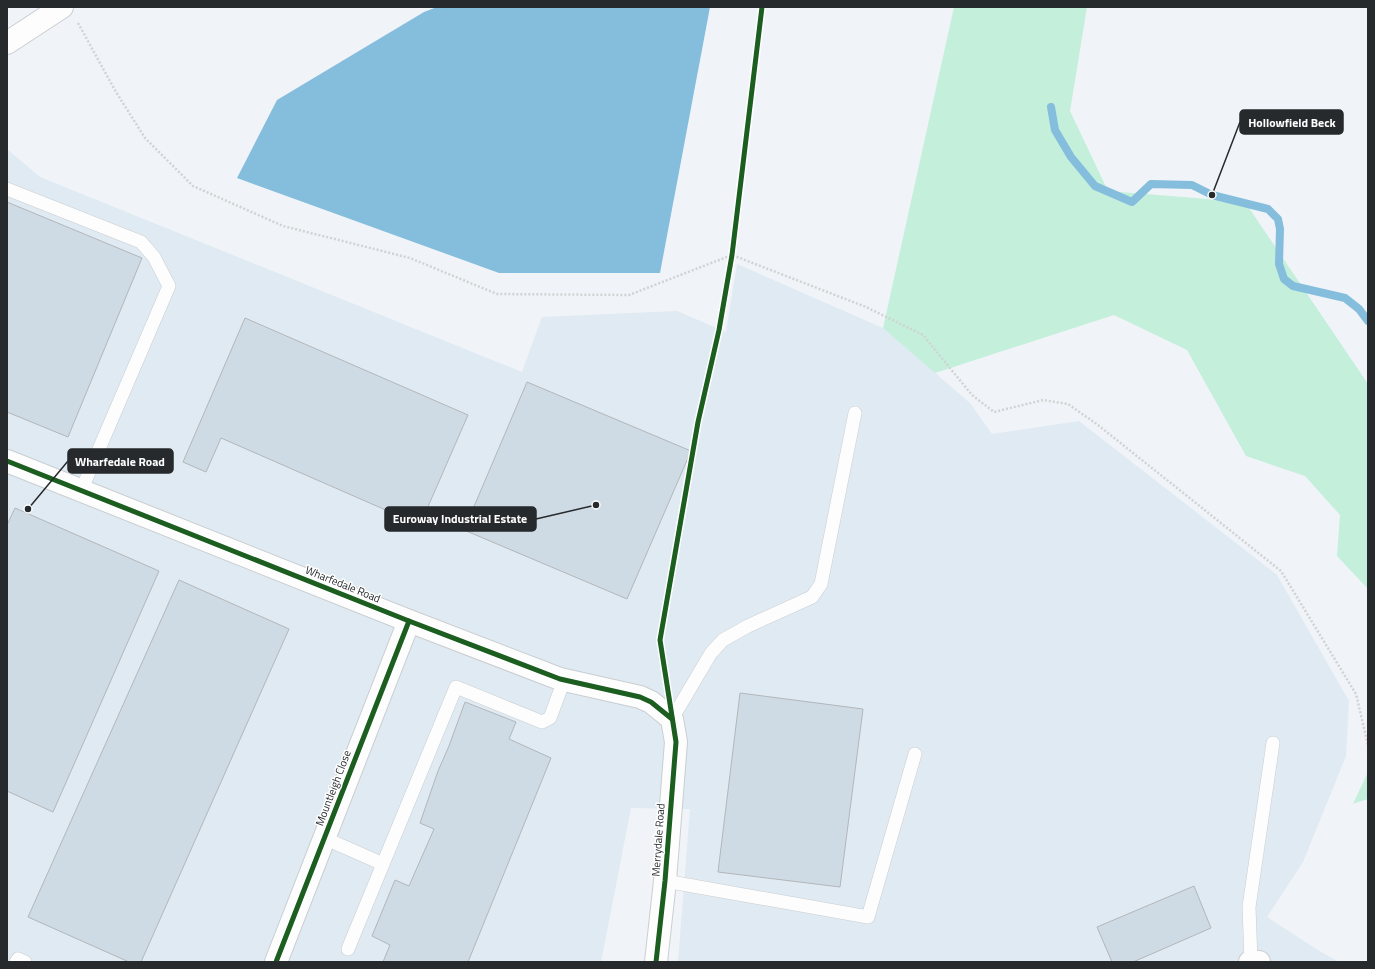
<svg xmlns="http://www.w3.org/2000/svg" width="1375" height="969" viewBox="0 0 1375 969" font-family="'Titillium Web',sans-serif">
<rect width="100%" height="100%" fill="#f0f4f8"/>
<!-- built -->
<path fill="#dfeaf2" d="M7,149L40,177L522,372L542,317L677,311L726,332L737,264L883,328L970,403L992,434L1079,421L1277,575L1349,701L1346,756L1303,862L1267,917L1321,952L1339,962H678L690,809L631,808L601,962H7Z"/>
<!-- green -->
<g fill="#c3efdb">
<path d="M954,7H1087L1070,111L1108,191L1245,202L1368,384V589L1337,556L1340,515L1305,476L1246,456L1187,350L1114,315L935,373L883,328Z"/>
<path d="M1368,772V799L1352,804H1353Z"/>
</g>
<!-- water -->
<path fill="#85bddd" d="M437,7H710L660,273H499L237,178L277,100L424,12Z"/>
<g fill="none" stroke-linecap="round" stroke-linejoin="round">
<!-- stream -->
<path stroke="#85bddd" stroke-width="8" d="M1051,107L1055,130L1071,157L1095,186L1132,202L1151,184L1192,185L1212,195L1268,209L1278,219L1280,229L1279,264L1284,279L1293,286L1345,298L1359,309L1368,321"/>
</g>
<!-- building -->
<g fill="#cedbe5" stroke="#b3b6b9">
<path d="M7,202L142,258L68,437L7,412Z"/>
<path d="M245,318L468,415L420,525L221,438L206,472L183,462Z"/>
<path d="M527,382L691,451L627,599L464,530Z"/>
<path d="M15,508L159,571L53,812L7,791V525Z"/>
<path d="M179,580L289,629L141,962H129L28,917Z"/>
<path d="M740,693L863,709L840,887L718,872Z"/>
<path d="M465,702L516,722L509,739L551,758L468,962H383L390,945L372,936L395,880L409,886L434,829L420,823L438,771L449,746Z"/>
<path d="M1194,886L1211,928L1133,962H1112L1097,927Z"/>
</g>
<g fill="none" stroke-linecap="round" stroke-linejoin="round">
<!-- service casing -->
<g stroke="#caced0" stroke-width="14">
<g id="service">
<path d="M7,189L141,242L154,257L169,286L81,491"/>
<path d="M672,719L711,653L723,640L748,626L812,597L821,584L855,413"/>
<path d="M324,838L383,864L348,949"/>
<path d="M383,864L456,687L542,722L550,718L564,680"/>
<path d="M665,881L868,917L915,754"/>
<path d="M1251,961L1249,907L1273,743"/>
<path d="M16,962L18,959L25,962"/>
</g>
</g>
<!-- minor casing -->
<g stroke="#caced0" stroke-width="24">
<g id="minor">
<path d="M276,962L409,621"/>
<path d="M1250,962H1259"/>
</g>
</g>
<!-- tertiary casing -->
<g stroke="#caced0" stroke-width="24">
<g id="tertiary">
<path d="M7,43L62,7"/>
<path d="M7,461L409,621L560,679L640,697L651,702L672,719L676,742L665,881L656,962"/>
</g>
</g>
<!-- path -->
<path stroke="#d0d3d3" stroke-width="2.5" stroke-dasharray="2 2" stroke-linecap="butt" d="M78,23L116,92L145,138L193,186L283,226L410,258L497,294L629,295L732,255L866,307L923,335L972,395L994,412L1043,400L1068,404L1098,425L1281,571L1356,694L1368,745"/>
<!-- service -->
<use href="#service" stroke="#fdfdfe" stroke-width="13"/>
<!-- minor -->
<use href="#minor" stroke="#fdfdfe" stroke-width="22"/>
<!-- tertiary -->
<use href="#tertiary" stroke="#fdfdfe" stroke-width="22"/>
<!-- cycleway casing -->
<g stroke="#fff" stroke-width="8">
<g id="cycleway">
<path d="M7,461L409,621L560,679L640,697L651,702L672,719"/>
<path d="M276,962L409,621"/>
<path d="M656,962L665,881L676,742L660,640L698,422L719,330L732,255L762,7"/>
</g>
</g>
<!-- cycleway -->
<use href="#cycleway" stroke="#1b5e20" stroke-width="5"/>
</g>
<g text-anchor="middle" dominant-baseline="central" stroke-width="3" stroke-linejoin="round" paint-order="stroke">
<!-- street labels -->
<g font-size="11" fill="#272a2d" stroke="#fff">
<text transform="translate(343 584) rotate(22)">Wharfedale Road</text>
<text transform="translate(333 788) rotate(-69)">Mountleigh Close</text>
<text transform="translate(658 840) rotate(-86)">Merrydale Road</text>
</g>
</g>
<!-- callouts -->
<path fill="none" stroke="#272a2d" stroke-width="1.5" d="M1212 195L1240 122M28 509L68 461M596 505L536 519"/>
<g fill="#272a2d" stroke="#fff" stroke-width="1.5">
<circle cx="1212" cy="195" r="4"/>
<circle cx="28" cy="509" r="4"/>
<circle cx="596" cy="505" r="4"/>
</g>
<g fill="#272a2d" stroke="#272a2d" stroke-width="1.5">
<rect x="1240" y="110" width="103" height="24" rx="4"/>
<rect x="68" y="449" width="105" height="24" rx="4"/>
<rect x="385" y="507" width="151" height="24" rx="4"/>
</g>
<g font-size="12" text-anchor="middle" font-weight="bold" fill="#fff">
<text x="1292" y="127">Hollowfield Beck</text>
<text x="120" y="466">Wharfedale Road</text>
<text x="460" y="523">Euroway Industrial Estate</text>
</g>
<!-- border -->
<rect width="1375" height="969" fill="none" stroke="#272a2d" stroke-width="16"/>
</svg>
